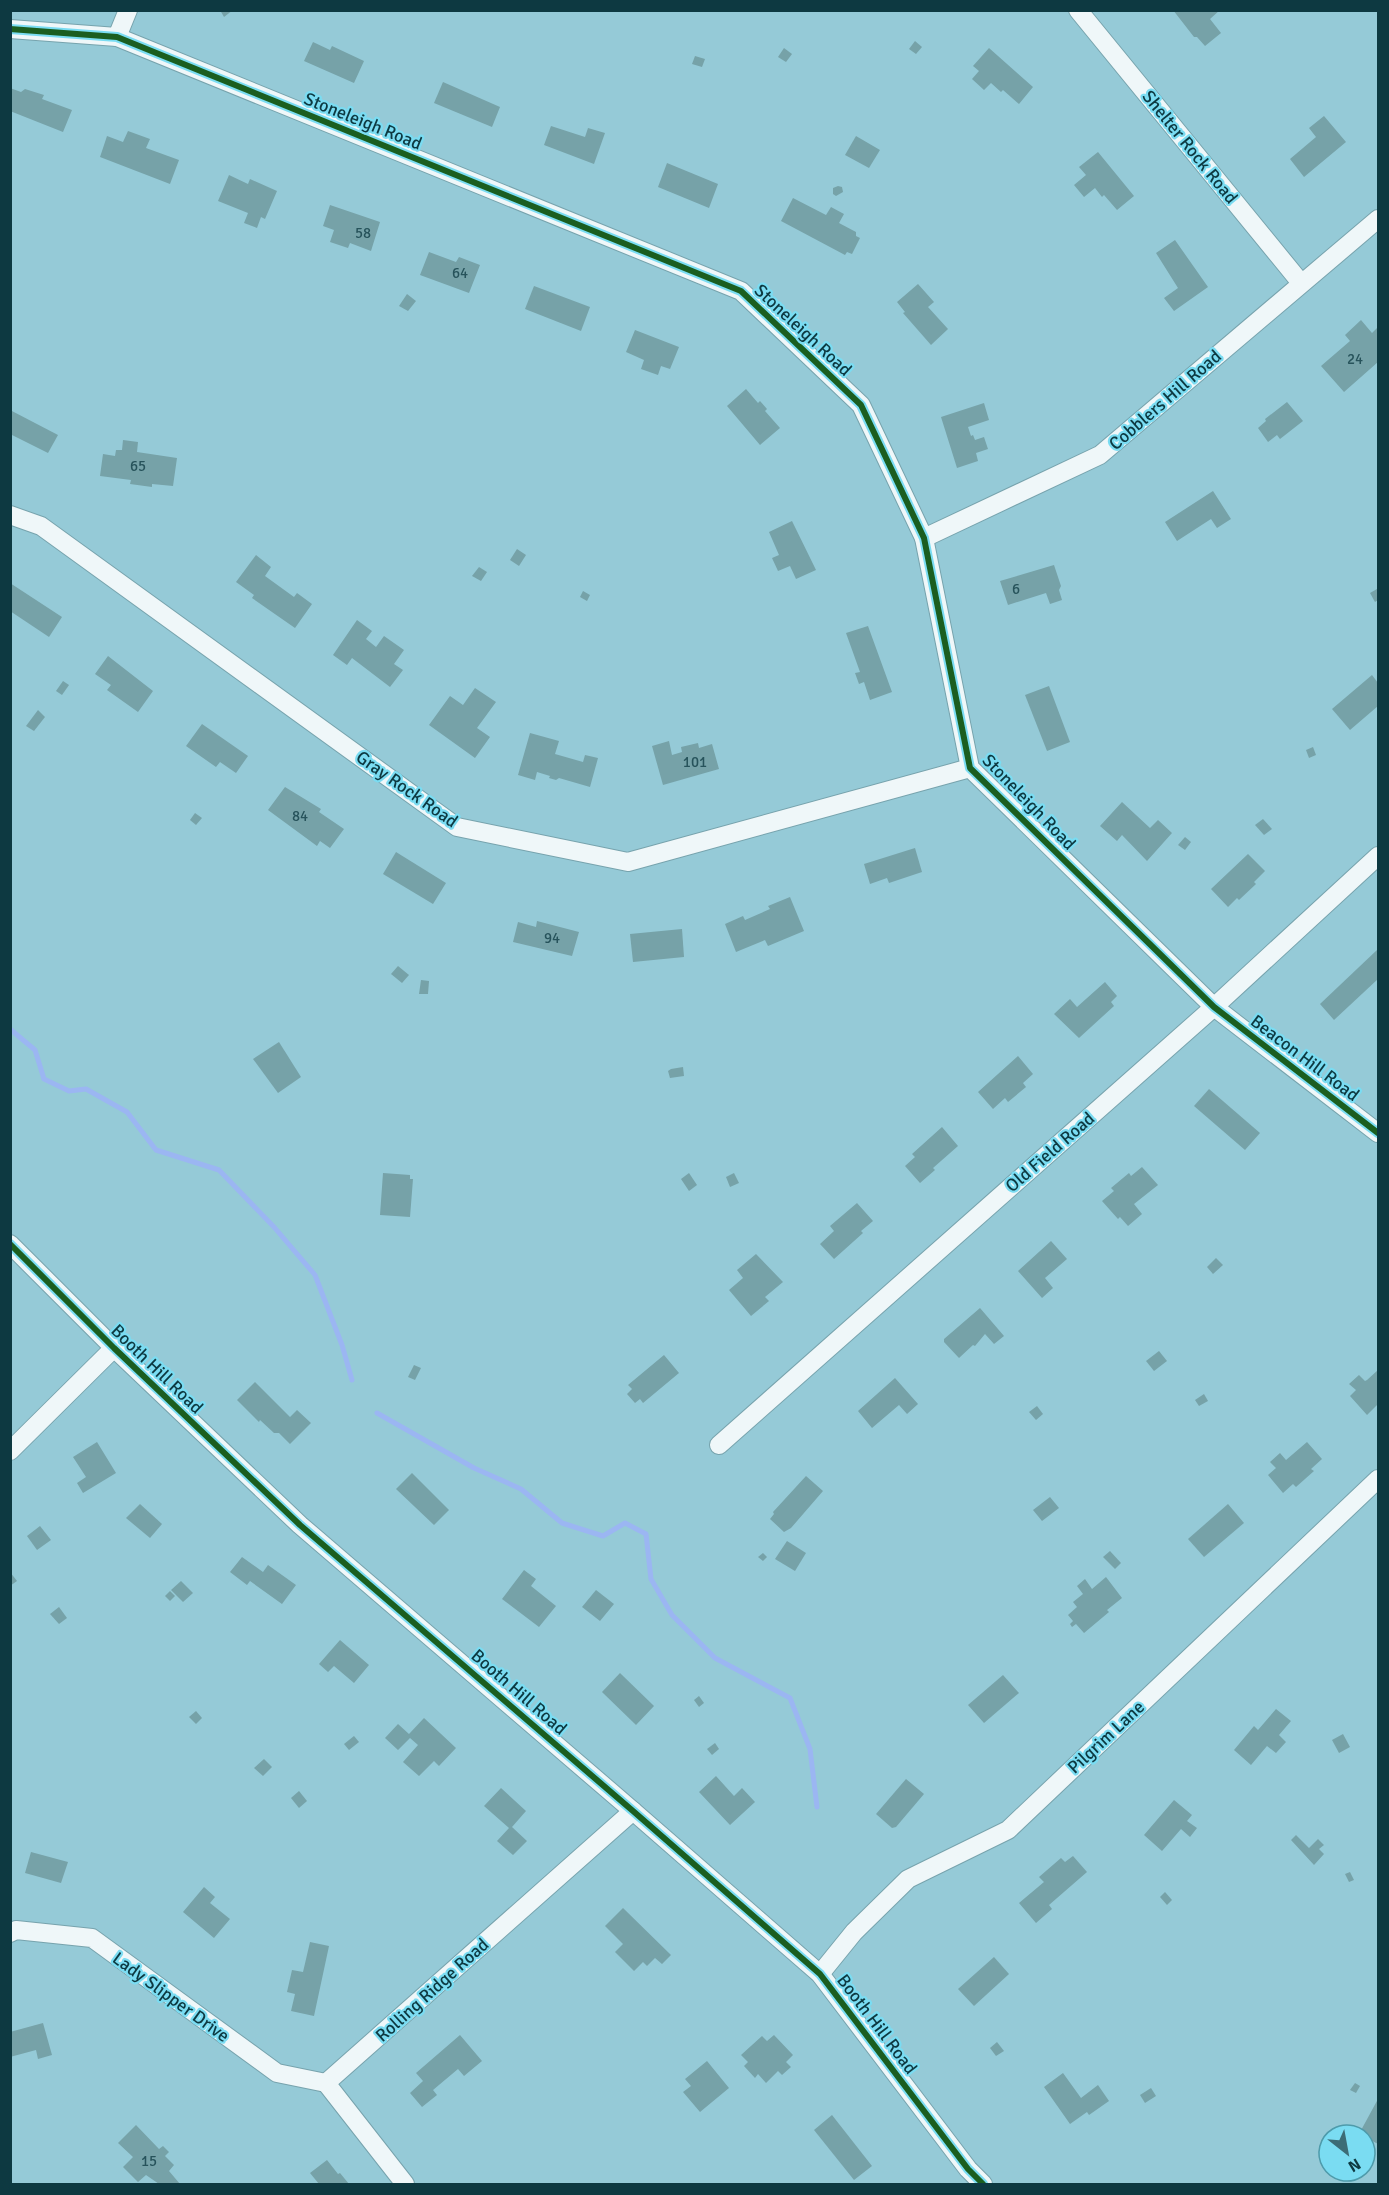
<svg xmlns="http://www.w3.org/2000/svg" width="1389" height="2195" viewBox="0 0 1389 2195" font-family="Signika,sans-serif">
<rect width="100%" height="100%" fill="#95cad7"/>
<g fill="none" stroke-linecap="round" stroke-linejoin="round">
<!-- stream -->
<g stroke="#9bb6f2" stroke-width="5">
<path d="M10,1029L35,1050L44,1079L69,1091L86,1089L127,1112L156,1150L219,1170L274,1227L315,1275L342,1345L352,1380"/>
<path d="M377,1413L474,1468L521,1489L562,1523L603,1536L625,1523L646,1534L651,1579L672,1615L715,1658L790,1698L810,1749L817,1807"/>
</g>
</g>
<!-- building -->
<g fill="#76a2a8">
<path d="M220,10H233L224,17Z"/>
<path d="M1173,10H1220L1210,19L1221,33L1205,46L1197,37H1194Z"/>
<path d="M915,41L922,47L916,54L909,49Z"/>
<path d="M313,42L330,50L332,46L364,61L354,83L304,61Z"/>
<path d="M784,48L792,54L786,62L778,57Z"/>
<path d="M989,48L1033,87L1019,104L1003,90L1001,92L991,83L984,90L972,79L979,71L973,66Z"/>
<path d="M695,56L705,59L702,67L692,64Z"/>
<path d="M443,82L500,107L492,127L434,103Z"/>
<path d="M10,88L21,92L25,89L44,95L42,99L72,110L63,132L10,111Z"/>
<path d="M1324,116L1346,142L1304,177L1290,159L1316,137L1309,128Z"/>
<path d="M551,126L585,137L588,128L605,133L594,164L544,145Z"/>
<path d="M128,131L150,139L146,148L179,160L170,184L100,157L107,136L123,142Z"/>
<path d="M856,136L880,150L869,168L845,155Z"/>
<path d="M1098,152L1134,196L1117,210L1104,195L1102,197L1095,188L1084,197L1074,185L1086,175L1079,167Z"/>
<path d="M667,163L718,184L709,208L658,187Z"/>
<path d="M229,175L248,184L250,179L277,191L265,219L261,217L257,228L244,223L248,213L218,201Z"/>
<path d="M838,186L842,187L843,192L836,196L833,194V188Z"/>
<path d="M793,198L826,215L831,207L844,214L839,223L856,232V236L860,238L852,254L847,252L845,255L781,221Z"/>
<path d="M330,205L380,222L371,251L350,243L348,248L330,242L334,230L323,226Z"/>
<path d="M1175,240L1208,287L1174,311L1164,298L1178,288L1156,253Z"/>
<path d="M429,252L456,262L459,257L480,265L469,293L420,275Z"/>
<path d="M918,284L934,302L928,307L948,329L931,345L903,313L905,312L897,302Z"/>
<path d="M534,286L590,307L581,331L525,309Z"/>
<path d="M407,294L416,301L408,311L399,306Z"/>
<path d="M1361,320L1372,333L1378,327V362L1344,392L1321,366L1350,341L1345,335Z"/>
<path d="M635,330L679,347L670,369L661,366L658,375L641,369L644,360L626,352Z"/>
<path d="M746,389L758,403L760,401L767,409L765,411L780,428L760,445L727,406Z"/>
<path d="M1287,402L1303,421L1280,439L1277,435L1268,442L1258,428L1266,421L1265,419Z"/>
<path d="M984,403L989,420L968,427L971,436L973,435L975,440L984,437L988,449L976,453L978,461L957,468L941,417Z"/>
<path d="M10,410L58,435L48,453L10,434Z"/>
<path d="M123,440L138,442L137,452L177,458L173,486L152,484V487L130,484L131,480L100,476L103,454L115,456L116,450H122Z"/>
<path d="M1213,491L1231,519L1217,528L1211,519L1177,541L1165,522Z"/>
<path d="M792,521L816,570L796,579L790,566L778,571L772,558L779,555L769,532Z"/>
<path d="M517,549L526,555L519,566L510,560Z"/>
<path d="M256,555L271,567L265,576L294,597L297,593L312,604L295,628L252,598L254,595L236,582Z"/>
<path d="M1054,565L1061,586L1059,590L1062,600L1050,604L1046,593L1008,605L1000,581Z"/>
<path d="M479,567L487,572L481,581L472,576Z"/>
<path d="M10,583L62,617L49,637L10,611Z"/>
<path d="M1377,589L1378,600L1375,602L1370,593Z"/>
<path d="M583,591L590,595L587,601L580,597Z"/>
<path d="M357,620L372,631L366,639L376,647L384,636L404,650L394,664L403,670L390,687L352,658L347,665L333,655Z"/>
<path d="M868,626L892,692L870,700L864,682L859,684L855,673L860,672L846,633Z"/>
<path d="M108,656L153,691L138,712L107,690L111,685L95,674Z"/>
<path d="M1372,675L1378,683V706L1350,730L1332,709Z"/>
<path d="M63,681L69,685L62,695L56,691Z"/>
<path d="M1049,686L1070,742L1047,751L1025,695Z"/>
<path d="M475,688L496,702L477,728L490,737L475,758L429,725L450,696L463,705Z"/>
<path d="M38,710L45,717L34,731L26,726Z"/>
<path d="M202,724L248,756L236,773L220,762L216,767L186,746Z"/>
<path d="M530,733L559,741L555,754L583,762L585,755L598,758L590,787L559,778L556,780L549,778L550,776L537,772L535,780L518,775Z"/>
<path d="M669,741L672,755L682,752L681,747L698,743L699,748L712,744L719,769L663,785L652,746Z"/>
<path d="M1313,747L1316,755L1309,758L1306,750Z"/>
<path d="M285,787L321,809L319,812L344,829L330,848L320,841L317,846L268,810Z"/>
<path d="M1122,802L1150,828L1158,820L1172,833L1147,861L1122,835L1117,841L1100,826Z"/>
<path d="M195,813L202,818L196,825L190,820Z"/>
<path d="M1263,819L1272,829L1264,835L1255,825Z"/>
<path d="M1185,837L1191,842L1185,850L1178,845Z"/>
<path d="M915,848L922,872L889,883L887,878L870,884L864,864Z"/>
<path d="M396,852L446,883L433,904L383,874Z"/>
<path d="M1248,854L1265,871L1254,882L1256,884L1239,900L1237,898L1228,907L1211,889Z"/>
<path d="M790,897L804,931L768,946L765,940L736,952L725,924L743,916L745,920L770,909L768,906Z"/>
<path d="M537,921L579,932L572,956L513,942L518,922L536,927Z"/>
<path d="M682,929L684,957L633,962L630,934Z"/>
<path d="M1377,950L1378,953V979L1334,1020L1320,1004Z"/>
<path d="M398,966L409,975L402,983L391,974Z"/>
<path d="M421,980L429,981L428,994H419Z"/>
<path d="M1105,982L1117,996L1111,1002L1114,1006L1079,1038L1054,1014L1070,999L1077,1007Z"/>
<path d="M279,1042L301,1077L278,1093L253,1059Z"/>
<path d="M1018,1056L1033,1074L1023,1083L1026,1087L1008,1102L1005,1098L993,1109L978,1092Z"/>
<path d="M683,1067L684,1076L670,1078L668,1071L671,1069Z"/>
<path d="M1209,1089L1260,1133L1245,1150L1194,1106Z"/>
<path d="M942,1127L958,1146L933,1168L935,1170L920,1183L905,1166L915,1157L912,1154Z"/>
<path d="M1142,1167L1158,1185L1134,1204L1142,1214L1128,1226L1120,1217L1118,1219L1102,1201L1114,1191L1111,1188L1129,1173L1131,1176Z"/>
<path d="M383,1173L410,1175V1179H413L410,1217L380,1215Z"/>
<path d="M689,1173L697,1185L689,1191L681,1179Z"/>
<path d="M734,1173L739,1183L730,1187L726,1177Z"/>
<path d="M857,1203L873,1221L861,1231L863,1233L834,1259L820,1244L834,1231L830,1226Z"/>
<path d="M1051,1241L1067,1259L1045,1278L1053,1288L1042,1298L1018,1271Z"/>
<path d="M756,1254L783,1282L765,1297L769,1301L751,1316L729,1290L743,1278L737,1270Z"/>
<path d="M1216,1258L1223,1265L1213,1274L1207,1267Z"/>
<path d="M980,1308L1004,1336L994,1344L985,1334L975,1346L973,1345L959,1358L944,1342V1339Z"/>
<path d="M1159,1351L1167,1361L1154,1371L1146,1361Z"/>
<path d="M664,1355L679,1373L643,1403L640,1399L635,1403L627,1394L632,1389L628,1385Z"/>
<path d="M414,1365L421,1368L415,1380L408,1377Z"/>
<path d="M1378,1370V1404L1367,1415L1350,1396L1356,1390L1349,1384L1359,1375L1365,1381L1367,1380Z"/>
<path d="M895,1378L918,1404L907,1414L899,1405L872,1428L858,1411Z"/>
<path d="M255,1382L290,1417L297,1410L311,1423L290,1444L279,1433H274L260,1420L259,1422L237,1400Z"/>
<path d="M1204,1394L1208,1401L1199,1406L1195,1400Z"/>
<path d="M1037,1406L1043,1414L1036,1420L1029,1412Z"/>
<path d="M97,1442L116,1473L83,1493L77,1483L86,1477L73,1457Z"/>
<path d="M1307,1442L1322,1459L1311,1469L1314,1471L1296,1487L1293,1484L1283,1493L1268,1475L1276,1468L1270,1462L1280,1453L1286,1460Z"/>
<path d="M412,1473L449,1510L434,1525L396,1489Z"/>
<path d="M806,1476L823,1491L791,1528L784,1532L770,1519L774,1514L773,1512Z"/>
<path d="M1050,1497L1059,1508L1042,1521L1033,1510Z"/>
<path d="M140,1504L162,1524L150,1538L126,1518Z"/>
<path d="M1228,1504L1244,1523L1204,1557L1188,1539Z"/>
<path d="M40,1526L51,1540L37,1550L27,1536Z"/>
<path d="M787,1541L806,1553L795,1571L775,1559Z"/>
<path d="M1110,1551L1121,1563L1115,1569L1103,1557Z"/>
<path d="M763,1553L767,1557L763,1561L758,1557Z"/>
<path d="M242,1557L263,1572L268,1565L296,1585L282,1604L250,1581L247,1585L230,1572Z"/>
<path d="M524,1570L536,1579L531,1586L556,1606L539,1627L502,1599Z"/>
<path d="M10,1572L17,1581L10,1586Z"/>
<path d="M1106,1577L1122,1598L1107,1610L1109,1612L1084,1633L1076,1624L1072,1627L1070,1624L1073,1621L1068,1615L1077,1607L1073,1602L1083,1594L1077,1586L1085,1579L1092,1589Z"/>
<path d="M181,1581L193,1593L183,1602L171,1590Z"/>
<path d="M596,1590L614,1604L600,1621L582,1607Z"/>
<path d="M170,1591L175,1596L170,1601L165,1596Z"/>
<path d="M59,1607L67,1618L59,1624L50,1614Z"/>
<path d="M340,1640L369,1665L354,1683L334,1666L328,1672L319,1664Z"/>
<path d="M620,1673L654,1706L636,1725L602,1692Z"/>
<path d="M1003,1675L1019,1693L984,1723L968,1705Z"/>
<path d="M699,1696L704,1703L699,1707L694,1700Z"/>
<path d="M1276,1709L1291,1721L1279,1735L1286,1742L1276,1753L1267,1746L1251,1765L1234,1750L1254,1726L1258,1730Z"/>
<path d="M196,1711L202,1718L196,1724L189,1717Z"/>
<path d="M424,1718L456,1748L439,1766L434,1761L419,1776L403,1762L418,1745L410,1738L398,1750L385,1738L398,1724L409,1734Z"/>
<path d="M1343,1734L1350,1747L1339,1753L1332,1740Z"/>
<path d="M354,1736L359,1742L349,1750L344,1744Z"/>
<path d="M715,1743L719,1749L712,1755L707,1749Z"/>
<path d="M264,1759L272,1767L263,1776L254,1768Z"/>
<path d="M716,1776L734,1796L742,1788L755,1802L730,1825L699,1792Z"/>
<path d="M906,1779L924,1794L896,1827L892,1828L876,1814Z"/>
<path d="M501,1788L526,1811L512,1827L527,1841L513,1855L497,1841L509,1828L484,1806Z"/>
<path d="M299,1791L307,1801L299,1808L291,1798Z"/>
<path d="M1174,1800L1192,1815L1187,1821L1197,1828L1190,1837L1181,1829L1162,1851L1144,1835Z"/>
<path d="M1296,1835L1309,1848L1318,1839L1324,1845L1319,1849L1324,1854L1314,1865L1291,1840Z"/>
<path d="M31,1852L68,1862L61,1883L25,1873Z"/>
<path d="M1073,1856L1087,1872L1049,1905L1052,1909L1036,1923L1019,1903L1044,1882L1039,1877L1061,1858L1065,1862Z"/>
<path d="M1350,1872L1354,1880L1349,1882L1345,1874Z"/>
<path d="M204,1887L215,1897L210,1903L230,1919L214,1938L183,1912Z"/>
<path d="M1165,1892L1172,1900L1167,1905L1160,1897Z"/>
<path d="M623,1908L671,1955L662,1964L655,1958L647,1966L643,1962L634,1971L615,1952L623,1944L605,1926Z"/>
<path d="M310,1942L329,1946L314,2016L291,2011L295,1994L287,1992L292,1970L303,1972Z"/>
<path d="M994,1957L1009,1974L974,2006L958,1989Z"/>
<path d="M43,2023L52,2055L38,2059L36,2050L10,2057V2032Z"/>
<path d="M460,2035L482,2061L464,2076L458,2069L433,2090L437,2095L422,2107L410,2093L423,2081L416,2073Z"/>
<path d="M774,2035L793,2055L786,2062L791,2067L782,2075L778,2071L766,2083L758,2074L755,2078L744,2066L748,2062L741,2055L762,2036L767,2041Z"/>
<path d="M997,2042L1004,2051L996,2056L990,2048Z"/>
<path d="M707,2061L729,2088L700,2112L683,2092L691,2086L685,2079Z"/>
<path d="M1063,2073L1081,2098L1098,2085L1109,2101L1089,2115L1087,2112L1070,2124L1044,2087Z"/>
<path d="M1355,2083L1360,2086L1356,2093L1350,2090Z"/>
<path d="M1151,2088L1156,2096L1145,2103L1140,2095Z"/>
<path d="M1378,2099V2144L1365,2137V2135L1359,2134Z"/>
<path d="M832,2115L872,2166L854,2180L814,2130Z"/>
<path d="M136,2125L159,2149L163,2146L169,2152L165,2156L174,2165L169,2171L180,2184H159L146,2175L138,2182L123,2167L133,2157L118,2143Z"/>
<path d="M327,2160L338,2174L340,2173L349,2184H319L310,2173Z"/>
</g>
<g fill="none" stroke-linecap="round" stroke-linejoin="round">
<!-- minor casing -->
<g stroke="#77a3ad" stroke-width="20">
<g id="minor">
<path d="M1078,10L1301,283"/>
<path d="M10,29L117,37L741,291L861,405L924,538L970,768L1214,1007L1378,1133"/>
<path d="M117,37L128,10"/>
<path d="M10,515L41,526L457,827L628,862L970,768"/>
<path d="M924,538L1100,455L1378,219"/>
<path d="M10,1244L114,1348L300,1525L633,1811L820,1974L968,2169L983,2184"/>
<path d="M719,1445L1214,1007L1378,856"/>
<path d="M10,1451L114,1348"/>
<path d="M10,1933L16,1930L92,1938L277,2073L326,2083"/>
<path d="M820,1974L854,1932L908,1879L1008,1830L1378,1479"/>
<path d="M405,2184L326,2083L633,1811"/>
</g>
</g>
<!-- minor -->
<use href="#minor" stroke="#eff7f9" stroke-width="18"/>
<!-- cycleway casing -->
<g stroke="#7adcf2" stroke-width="10">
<g id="cycleway">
<path d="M10,29L117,37L741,291L861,405L924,538L970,768L1214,1007L1378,1133"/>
<path d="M10,1244L114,1348L300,1525L633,1811L820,1974L968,2169L983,2184"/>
</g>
</g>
<!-- cycleway -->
<use href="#cycleway" stroke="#1b5e20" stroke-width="6"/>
</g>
<g text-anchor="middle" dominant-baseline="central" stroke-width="4.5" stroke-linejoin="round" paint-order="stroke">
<!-- number labels -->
<g font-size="15" fill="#27535b">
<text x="363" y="233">58</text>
<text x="460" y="273">64</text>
<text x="1355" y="359">24</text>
<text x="138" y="466">65</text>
<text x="1016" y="589">6</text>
<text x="695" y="762">101</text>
<text x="300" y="816">84</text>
<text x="552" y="938">94</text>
<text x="149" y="2161">15</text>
</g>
<!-- street labels -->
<g font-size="18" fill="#0d3941" stroke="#7adcf2">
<text transform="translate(363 121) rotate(22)">Stoneleigh Road</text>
<text transform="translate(1190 147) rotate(51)">Shelter Rock Road</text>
<text transform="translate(803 330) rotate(43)">Stoneleigh Road</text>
<text transform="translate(1165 400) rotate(-41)">Cobblers Hill Road</text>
<text transform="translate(407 789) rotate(35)">Gray Rock Road</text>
<text transform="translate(1029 802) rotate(46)">Stoneleigh Road</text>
<text transform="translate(1305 1058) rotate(37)">Beacon Hill Road</text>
<text transform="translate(1050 1152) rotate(-41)">Old Field Road</text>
<text transform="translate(157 1369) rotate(44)">Booth Hill Road</text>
<text transform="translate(519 1692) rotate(41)">Booth Hill Road</text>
<text transform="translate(1106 1737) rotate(-43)">Pilgrim Lane</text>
<text transform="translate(432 1990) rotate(-42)">Rolling Ridge Road</text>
<text transform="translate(171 1997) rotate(36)">Lady Slipper Drive</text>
<text transform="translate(877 2024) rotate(53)">Booth Hill Road</text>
</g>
</g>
<!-- border -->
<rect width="1389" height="2195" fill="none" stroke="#0d3941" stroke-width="24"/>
<!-- north arrow -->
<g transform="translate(1347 2153) rotate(149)"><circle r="28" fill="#7adcf2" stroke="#4e9bab" stroke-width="1.5"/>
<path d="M0-4.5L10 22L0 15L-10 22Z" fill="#3d6c76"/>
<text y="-9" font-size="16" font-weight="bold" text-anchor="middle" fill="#0d3941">N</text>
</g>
</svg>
